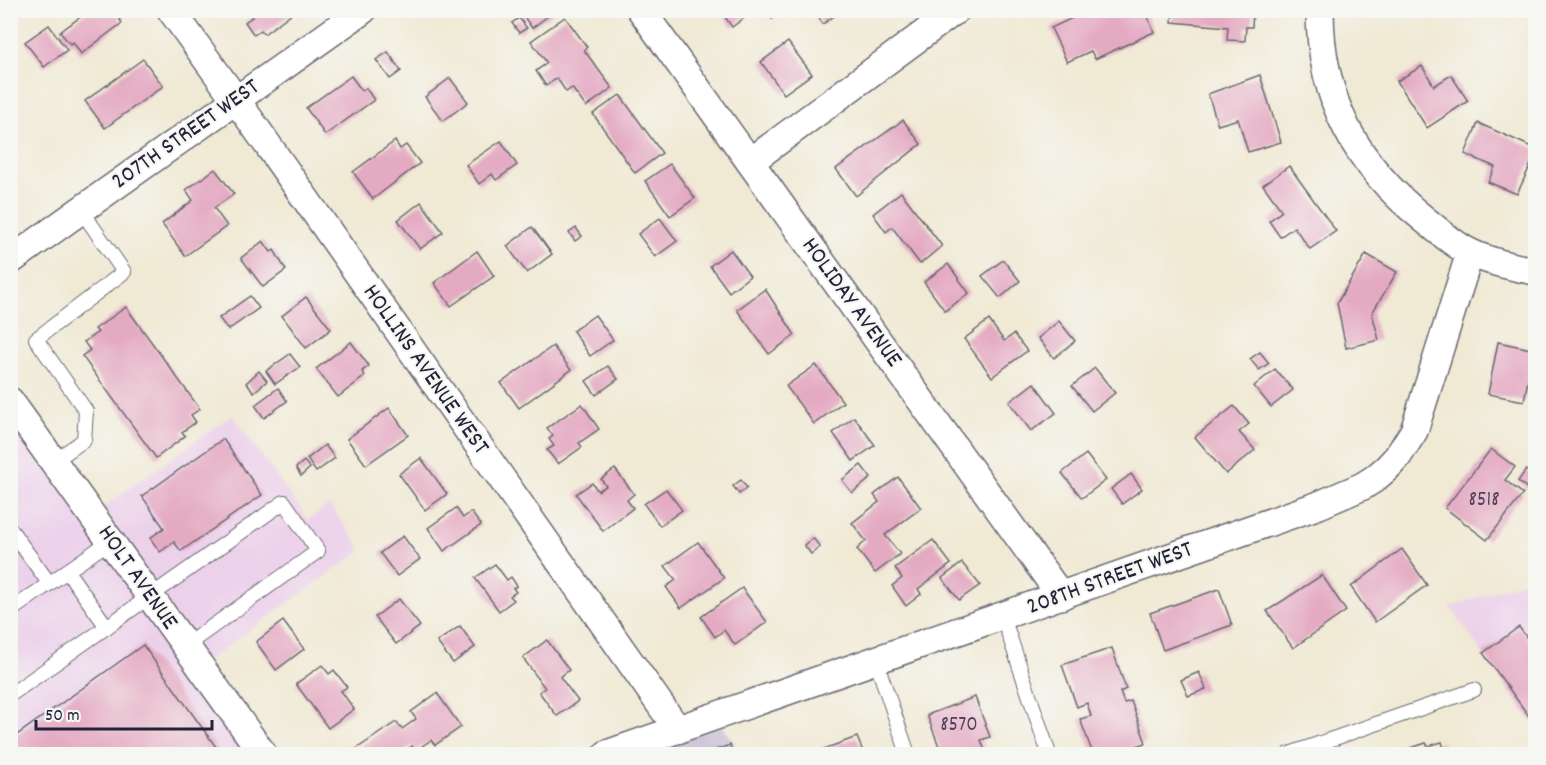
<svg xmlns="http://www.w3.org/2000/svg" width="1546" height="765" viewBox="0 0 1546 765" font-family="Dekko,sans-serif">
<rect width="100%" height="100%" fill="#f6f6f2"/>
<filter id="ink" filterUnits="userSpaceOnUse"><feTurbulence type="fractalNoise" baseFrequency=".0167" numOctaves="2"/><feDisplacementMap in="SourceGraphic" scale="12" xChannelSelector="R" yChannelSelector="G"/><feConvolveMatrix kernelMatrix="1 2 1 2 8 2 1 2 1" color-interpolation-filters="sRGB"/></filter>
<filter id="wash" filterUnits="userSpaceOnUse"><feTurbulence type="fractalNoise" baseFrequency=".008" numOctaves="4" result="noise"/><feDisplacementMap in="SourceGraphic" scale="24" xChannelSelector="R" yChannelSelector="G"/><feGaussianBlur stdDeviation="1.35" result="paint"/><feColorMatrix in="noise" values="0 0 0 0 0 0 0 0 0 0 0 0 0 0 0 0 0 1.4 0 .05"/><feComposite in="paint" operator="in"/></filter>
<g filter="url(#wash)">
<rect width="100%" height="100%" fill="#f0e9d4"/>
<!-- built -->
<g fill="#ecd1eb">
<path d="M10,401L92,515L232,415L308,520L329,505L362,550L200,666L263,754H11Z"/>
<path d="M1535,577V727L1450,607Z"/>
</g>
<!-- industrial -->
<path fill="#cbbfd5" d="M716,716L741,754H607Z"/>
<g id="blocks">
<!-- building -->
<g fill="#e4aac2">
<path d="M90,10H114L122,23L81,54L73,42L70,44L60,32Z"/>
<path d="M247,10H296L264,34L261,30L254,35L245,22L252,17Z"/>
<path d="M519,10H556L532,28Z"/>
<path d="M720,10H755L732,27Z"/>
<path d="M766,10H784L772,19Z"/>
<path d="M813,10H842L823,24Z"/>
<path d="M1089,10H1110L1111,13L1116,10H1145L1154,32L1095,59L1091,51L1067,62L1051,28Z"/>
<path d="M1173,10H1253L1252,27H1246L1245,41L1227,40L1228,27L1172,22Z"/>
<path d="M565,17L587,47L584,50L612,88L586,107L572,88L566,92L557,78L546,86L536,71L547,63L531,41Z"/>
<path d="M519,18L527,28L519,33L512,23Z"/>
<path d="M49,25L67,50L44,67L25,42Z"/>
<path d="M788,42L812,74L784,94L761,62Z"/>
<path d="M388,52L401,71L390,79L376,60Z"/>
<path d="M143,59L163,86L105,128L85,101Z"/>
<path d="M1422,66L1434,86L1451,75L1468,101L1427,128L1397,81Z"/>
<path d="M1260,75L1281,142L1248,152L1238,119L1218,125L1208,94Z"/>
<path d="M351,76L362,91L366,88L374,100L325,135L306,108Z"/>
<path d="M450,78L468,102L443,121L425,97Z"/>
<path d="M620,95L662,153L635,173L593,114Z"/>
<path d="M903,120L921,144L856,196L836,169Z"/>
<path d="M1478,123L1536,149V153L1517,194L1488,182L1495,167L1465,154Z"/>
<path d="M395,141L400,149L406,145L420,163L373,199L353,172Z"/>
<path d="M501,141L517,165L496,180L492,174L479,184L466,165Z"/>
<path d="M670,164L695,198L670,216L645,181Z"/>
<path d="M1289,166L1336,231L1310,249L1294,227L1280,237L1269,221L1282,211L1263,185Z"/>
<path d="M215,169L234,194L214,208L227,226L185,256L162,224L193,200L186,190Z"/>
<path d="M901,192L942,246L920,264L892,227L886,232L873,214Z"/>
<path d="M421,202L443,232L420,249L398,220Z"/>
<path d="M660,218L677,241L655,257L638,234Z"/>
<path d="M532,227L552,254L527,273L507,246Z"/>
<path d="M576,228L582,236L575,241L569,233Z"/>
<path d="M263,241L271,252L274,250L286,270L263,287L241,258Z"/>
<path d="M731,250L750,276L729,292L710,266Z"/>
<path d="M477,251L494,276L451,306L434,283Z"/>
<path d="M1366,254L1397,272L1372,313L1379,340L1346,348L1337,303Z"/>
<path d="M1003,260L1020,281L1000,298L982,276Z"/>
<path d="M948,264L969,293L945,311L924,282Z"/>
<path d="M765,289L795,335L769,354L737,310Z"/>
<path d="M250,296L259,308L228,330L219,318Z"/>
<path d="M306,297L331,329L306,348L282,316Z"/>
<path d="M126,307L200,409L191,415L196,422L182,432L185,436L156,458L82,356L90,350L84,342L98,332L95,329Z"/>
<path d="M595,315L613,340L590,356L573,331Z"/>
<path d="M989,320L1004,341L1014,334L1027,351L992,377L964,339Z"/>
<path d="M1059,321L1075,341L1054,358L1038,338Z"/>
<path d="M1534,332L1536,376L1529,375L1524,401L1488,394L1498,342L1531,349Z"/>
<path d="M351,342L369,366L362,371L365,376L338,397L316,369Z"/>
<path d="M553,346L571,370L519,408L501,383Z"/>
<path d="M1260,352L1269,363L1259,370L1250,359Z"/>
<path d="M290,354L300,367L275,384L266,371Z"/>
<path d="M816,365L843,402L814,424L786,386Z"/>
<path d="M608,366L618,379L596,395L586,381Z"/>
<path d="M1095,368L1115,393L1092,411L1072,386Z"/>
<path d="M1275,369L1293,390L1271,407L1254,386Z"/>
<path d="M259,371L267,381L254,392L246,383Z"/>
<path d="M1034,383L1056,413L1031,431L1009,402Z"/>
<path d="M278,388L287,401L264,418L255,405Z"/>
<path d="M582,404L599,429L579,443L582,447L558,464L547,450L554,446L549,439L553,436L547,428Z"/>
<path d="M1234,406L1249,424L1239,432L1255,450L1226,474L1195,437Z"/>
<path d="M389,408L408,435L366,465L347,439Z"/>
<path d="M854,417L875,445L853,461L833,433Z"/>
<path d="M223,439L262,495L181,551L174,542L160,552L150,538L164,528L142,496Z"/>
<path d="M325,445L335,458L316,472L307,459Z"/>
<path d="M1491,449L1515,467L1505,480L1523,494L1487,540L1445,508Z"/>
<path d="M1086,454L1106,480L1082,498L1062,473Z"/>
<path d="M421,458L447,494L425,510L399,474Z"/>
<path d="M304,461L310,468L301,476L296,468Z"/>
<path d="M861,465L871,478L852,493L842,480Z"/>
<path d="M615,469L634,494L627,500L633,508L603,531L576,494L592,483L598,491L606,486L601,479Z"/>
<path d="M1526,470L1536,477V489L1533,493L1518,481Z"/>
<path d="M1131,474L1142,489L1122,504L1111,489Z"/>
<path d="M898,477L921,508L885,535L900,554L875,573L857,549L866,541L852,523L879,502L874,495Z"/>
<path d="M741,480L747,488L739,494L733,486Z"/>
<path d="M666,489L682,510L660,526L644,504Z"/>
<path d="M456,508L463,518L471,512L481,525L444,551L428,528Z"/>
<path d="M403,536L420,559L397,576L380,553Z"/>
<path d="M813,538L820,547L811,554L804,545Z"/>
<path d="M933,540L951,564L918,589L921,594L906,606L892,586L902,578L895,568Z"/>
<path d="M698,542L724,578L681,608L666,587L676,580L665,566Z"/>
<path d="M1402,549L1427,585L1375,622L1351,587Z"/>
<path d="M962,563L980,585L959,600L942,578Z"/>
<path d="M495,564L507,580L511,577L517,586L513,588L516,592L510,596L514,600L499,611L475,578Z"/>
<path d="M1322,575L1346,611L1293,648L1267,611Z"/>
<path d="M742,588L767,622L735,645L724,630L715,637L701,617Z"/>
<path d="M1219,589L1232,625L1163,650L1150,613Z"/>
<path d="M399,599L420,626L396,644L375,617Z"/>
<path d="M283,621L304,649L276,670L256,642Z"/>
<path d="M460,626L475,647L453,663L437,642Z"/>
<path d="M1519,627L1536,650V726L1483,653Z"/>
<path d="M547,640L569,670L560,677L578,701L557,716L539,692L545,688L523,658Z"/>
<path d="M143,645L221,754H10V740Z"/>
<path d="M1112,648L1126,689L1120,692L1124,703L1131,701L1146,743L1112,754H1093L1080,719L1091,716L1087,703L1077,707L1062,665Z"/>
<path d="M322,665L329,674L334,670L347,687L341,691L354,709L328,728L296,684Z"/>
<path d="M1199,672L1206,689L1188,696L1181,680Z"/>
<path d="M437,693L461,727L435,745L431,740L415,751L412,746L400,754H349L396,722L402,729L416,719L411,712Z"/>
<path d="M975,697L990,737L981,740L986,754L993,751L995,754H952L951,751L942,754L927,715Z"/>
<path d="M857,737L864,754H810Z"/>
<path d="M1442,742L1446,754H1393L1426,743L1428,746Z"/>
<path d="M730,745L733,754H704Z"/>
</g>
</g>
</g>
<g filter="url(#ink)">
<use href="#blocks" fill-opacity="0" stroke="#6a6871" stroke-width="1.5"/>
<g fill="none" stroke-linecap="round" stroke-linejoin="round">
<!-- lane casing -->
<g stroke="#6a6871" stroke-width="16">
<g id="lane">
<path d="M54,461L84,440L86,411L36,339L124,272L81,210"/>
<path d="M10,529L49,583"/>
<path d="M67,571L107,627"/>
<path d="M10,611L110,541"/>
<path d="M1003,617L1049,754"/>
<path d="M876,661L908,754"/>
<path d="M10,695L284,502L318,551L185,646"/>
<path d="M1289,754L1474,690"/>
</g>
</g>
<!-- street casing -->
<g stroke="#6a6871" stroke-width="30">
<g id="street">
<path d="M171,10L251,121L678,730"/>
<path d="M641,10L1061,596"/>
<path d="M1320,10C1320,100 1356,165 1425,220C1439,231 1453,244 1469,252C1487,261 1516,268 1536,271"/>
<path d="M750,162L956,10"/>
<path d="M10,261L81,210L363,10"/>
<path d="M10,401L263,754"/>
<path d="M607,754L1319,505L1363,486L1374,479L1387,468L1398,456L1414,431L1470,253"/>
</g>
</g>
<!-- lane -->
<use href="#lane" stroke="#fff" stroke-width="14"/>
<!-- street -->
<use href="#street" stroke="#fff" stroke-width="27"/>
</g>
</g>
<g text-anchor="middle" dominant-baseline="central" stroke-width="4.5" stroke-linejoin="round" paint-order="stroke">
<!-- number labels -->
<g font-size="21" fill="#52445d">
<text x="1484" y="501">8518</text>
<text x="959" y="726">8570</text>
</g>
<!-- street labels -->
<g font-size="24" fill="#22223b" stroke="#f6f6f2">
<text transform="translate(186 135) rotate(-35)">207TH STREET WEST</text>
<text transform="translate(851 303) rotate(54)">HOLIDAY AVENUE</text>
<text transform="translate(425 370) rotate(55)">HOLLINS AVENUE WEST</text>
<text transform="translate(137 578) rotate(55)">HOLT AVENUE</text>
<text transform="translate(1110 579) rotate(-20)">208TH STREET WEST</text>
</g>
</g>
<!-- margin -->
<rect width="1546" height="765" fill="none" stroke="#f6f6f2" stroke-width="36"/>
<!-- scale -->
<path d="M36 720v9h176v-9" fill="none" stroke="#22223b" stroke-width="3"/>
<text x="45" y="720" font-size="18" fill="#22223b" stroke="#f6f6f2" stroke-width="4.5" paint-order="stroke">50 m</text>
</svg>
